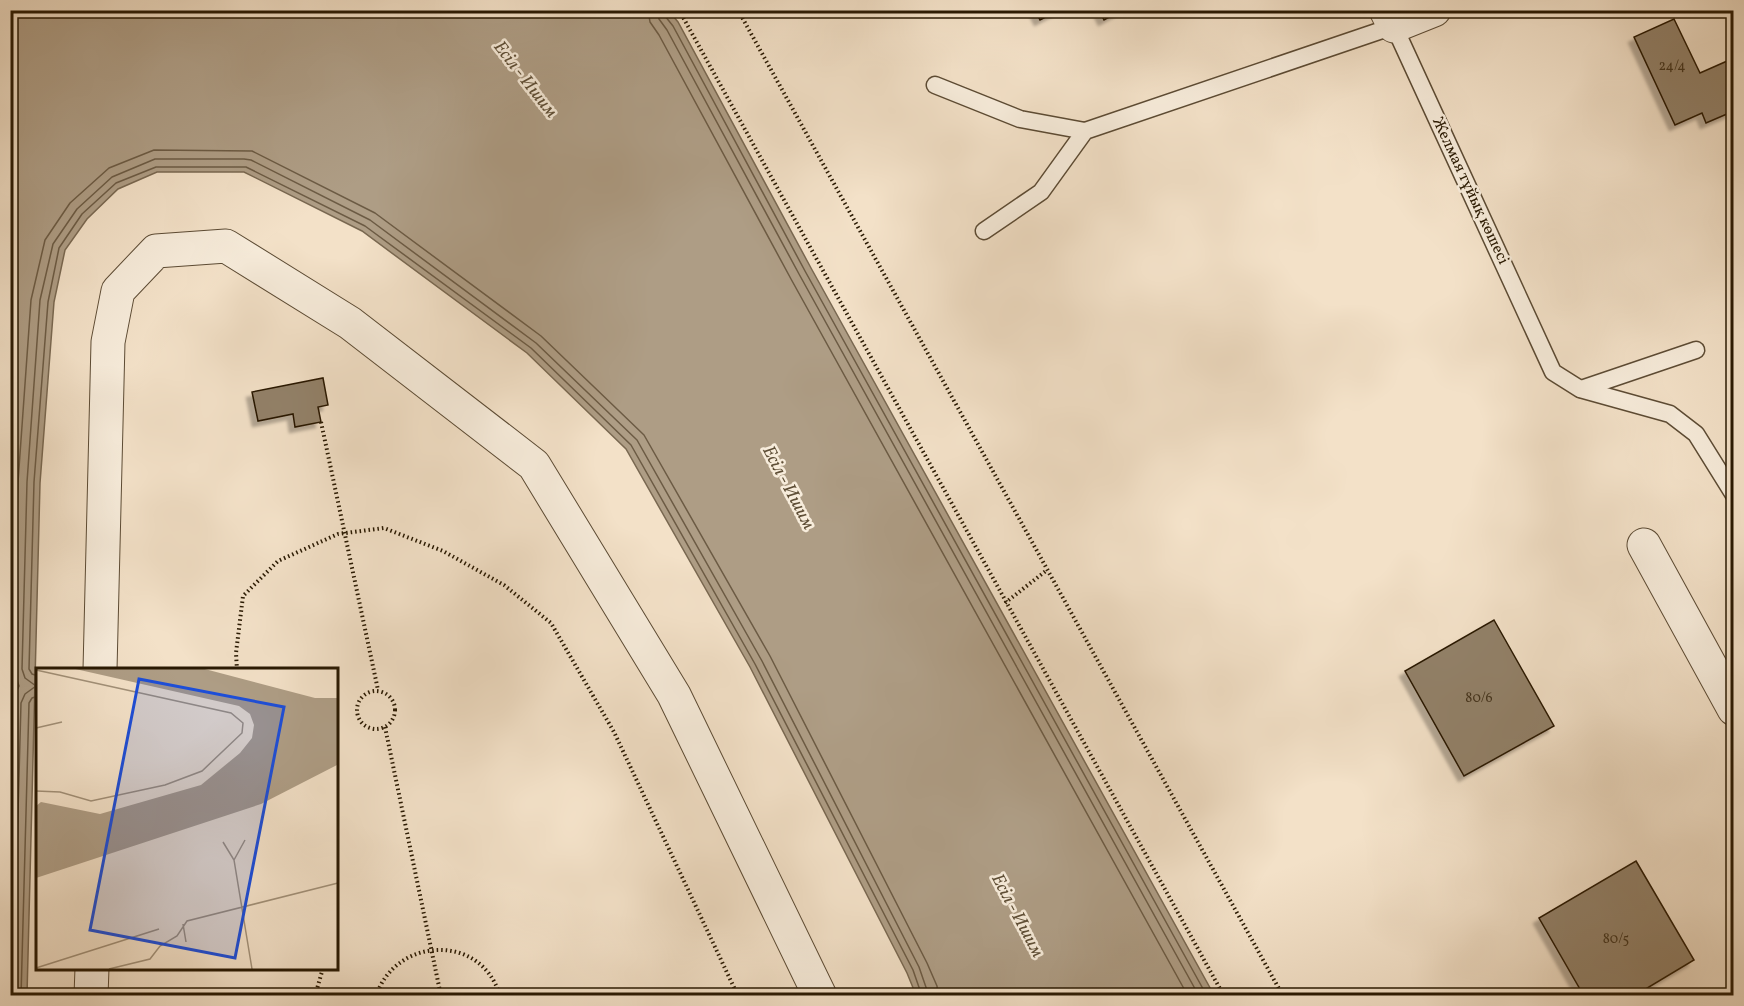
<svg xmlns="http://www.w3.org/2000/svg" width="1744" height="1006" viewBox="0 0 1744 1006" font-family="Vollkorn,serif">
<defs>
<filter id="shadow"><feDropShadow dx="-5.5" dy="5.5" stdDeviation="1.5" flood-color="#0004"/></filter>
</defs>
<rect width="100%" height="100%" fill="#f3e1c8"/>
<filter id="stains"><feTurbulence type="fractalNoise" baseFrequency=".00333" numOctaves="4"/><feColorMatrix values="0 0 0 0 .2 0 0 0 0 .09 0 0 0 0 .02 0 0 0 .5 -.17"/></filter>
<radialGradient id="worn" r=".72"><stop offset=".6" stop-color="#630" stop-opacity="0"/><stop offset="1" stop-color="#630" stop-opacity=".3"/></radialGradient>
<!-- water -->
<path fill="#ae9d85" stroke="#796851" stroke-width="1.5" d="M10,11H669L678,22L811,268L1214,995H916L907,973L750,667L626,449L527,353L362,231L244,172H157L118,189L87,219L65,250L54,302L40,483L27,995H11Z"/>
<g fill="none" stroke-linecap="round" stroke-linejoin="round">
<!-- shore -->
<g stroke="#6c5b44" stroke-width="1.5">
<path d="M648,10L650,22L659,35L791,279L1188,996"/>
<path d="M657,10L659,19L667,30L799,274L1199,996"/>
<path d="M665,10V16L673,26L805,271L1207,996"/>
<path d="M38,676L32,674L29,669L34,482L48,302L59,248L82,214L116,183L156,167H246L365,226L531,348L631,445L755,664L913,970L922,996"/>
<path d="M10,761L12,702L19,686L13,669L18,482L31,300L45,240L70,203L109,168L154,150L252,151L375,213L541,336L644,435L770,656L927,963L937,986L938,996"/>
<path d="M13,996L21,703L25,694L36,686L25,678L22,669L27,482L40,300L53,244L77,209L112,177L155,159H244L251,160L370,220L536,343L637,440L762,661L919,967L929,996"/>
<path d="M21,996L29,703L32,698L38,696"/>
</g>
</g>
<!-- building -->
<g fill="#928169" stroke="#291902" stroke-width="1.5" filter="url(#shadow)">
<path d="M1035,10H1059L1040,20Z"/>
<path d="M1099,10H1122L1104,20Z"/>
<path d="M1674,19L1700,73L1734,58V111L1706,123L1702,113L1675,125L1634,37Z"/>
<path d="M323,378L328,405L318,407L321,422L295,427L293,414L258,421L252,392Z"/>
<path d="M1494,620L1554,726L1464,776L1405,671Z"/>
<path d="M1636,861L1694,960L1634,996H1584L1539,918Z"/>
</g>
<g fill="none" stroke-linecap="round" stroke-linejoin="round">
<!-- lane casing -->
<g stroke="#5c4b34" stroke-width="19">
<g id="lane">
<path d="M935,85L1020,119L1085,131"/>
<path d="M984,231L1041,192L1085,131L1394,26L1553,372L1580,389L1670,414L1696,434L1734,495"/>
<path d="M1581,389L1696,350"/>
</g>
</g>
<!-- street casing -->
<g stroke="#5c4b34" stroke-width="35">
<g id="street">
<path d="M1386,10L1394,26L1434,10"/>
<path d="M1644,545L1734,709"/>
<path d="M100,670L108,342L118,291L156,251L226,246L350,323L534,465L674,695L820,996"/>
<path d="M91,996L92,968"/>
</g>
</g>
<!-- path -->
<g stroke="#291902" stroke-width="4" stroke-dasharray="1.5 3" stroke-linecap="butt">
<path d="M679,10L1224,996"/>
<path d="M738,10L1283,996"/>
<path d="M321,422L378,690"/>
<path d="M1005,603L1047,570"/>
<path d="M237,670L236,653L243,596L278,561L338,534L384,528L443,551L504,585L551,623L614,732L738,996"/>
<circle cx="376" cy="710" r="19"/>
<path d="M385,727L441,996"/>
<path d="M315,996L323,968"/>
<path d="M376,996C396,936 482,933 500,996"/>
</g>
<!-- lane -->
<use href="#lane" stroke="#f7ecdb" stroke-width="16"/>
<!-- street -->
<use href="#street" stroke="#f7ecdb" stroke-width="33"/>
</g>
<g text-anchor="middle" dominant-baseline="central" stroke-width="5" stroke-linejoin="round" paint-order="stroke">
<!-- number labels -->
<g font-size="14" fill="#43331c">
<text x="1672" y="66">24/4</text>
<text x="1479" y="698">80/6</text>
<text x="1616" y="939">80/5</text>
</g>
<!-- street labels -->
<g font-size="16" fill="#291902" stroke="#f7ecdb">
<text transform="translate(1470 191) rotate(65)">Желмая тұйық көшесі</text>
</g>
<!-- water labels -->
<g font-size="18" font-style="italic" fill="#5e4e36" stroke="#f7ecdb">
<text transform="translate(525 80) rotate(52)">Есіл - Ишим</text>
<text transform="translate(788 488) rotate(62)">Есіл - Ишим</text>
<text transform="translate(1017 916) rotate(62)">Есіл - Ишим</text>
</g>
</g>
<!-- overview -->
<g transform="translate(36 668)">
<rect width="302" height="302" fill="#f3e1c8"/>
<path d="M35,0H165L279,30H301V97L225,136L0,210V138L5,134L64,146L165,117L204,85L216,70L218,57L214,46L203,38Z" fill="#ae9d85"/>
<path fill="none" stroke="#a29179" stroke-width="1.5" d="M0,2L195,45L207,55L206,65L166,103L129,117L55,133L24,124L0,123M0,60L26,54M187,174L198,192L216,301M198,192L209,172M147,256L150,274M0,300L123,261M73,301L114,291L124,278L141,268L151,253L302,215"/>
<path fill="#1d4ed8" fill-opacity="0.15" stroke="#1d4ed8" stroke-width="3" d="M103,11L248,39L199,290L54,262Z"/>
<rect width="302" height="302" fill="none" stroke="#291902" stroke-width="3"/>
</g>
<!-- margin -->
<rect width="1744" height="1006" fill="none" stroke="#f3e1c8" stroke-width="36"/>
<rect x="12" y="12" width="1720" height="982" fill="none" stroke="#291902" stroke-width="3"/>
<rect x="18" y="18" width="1708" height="970" fill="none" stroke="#291902" stroke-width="1.5"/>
<rect width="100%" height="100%" filter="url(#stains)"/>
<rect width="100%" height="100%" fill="url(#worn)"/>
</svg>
